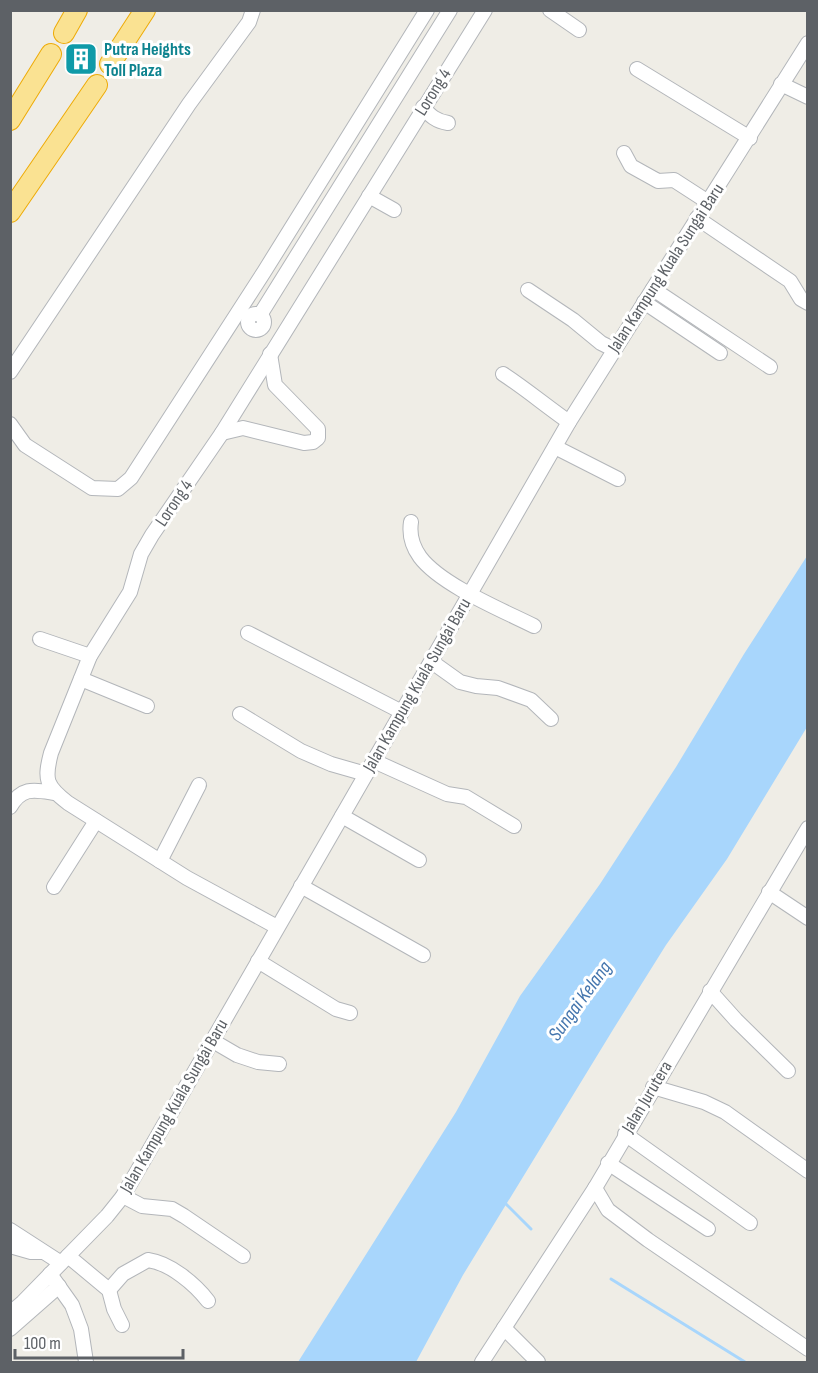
<svg xmlns="http://www.w3.org/2000/svg" width="818" height="1373" viewBox="0 0 818 1373" font-family="'Sofia Sans Condensed',sans-serif">
<rect width="100%" height="100%" fill="#efede6"/>
<!-- water -->
<path fill="#a8d6fc" d="M807,556V727L727,859L666,945L614,1028L463,1275L416,1362H298L456,1112L520,996L600,884L676,767L744,654Z"/>
<g fill="none" stroke-linecap="round" stroke-linejoin="round">
<!-- stream -->
<g stroke="#a8d6fc" stroke-width="3">
<path d="M505,1203L531,1229"/>
<path d="M611,1279L745,1362"/>
</g>
<!-- minor casing -->
<g stroke="#b3b6ba" stroke-width="16">
<g id="minor">
<path d="M550,10L579,30"/>
<path d="M637,69L750,138"/>
<path d="M781,84L808,97"/>
<path d="M423,107C430,116 436,121 448,123"/>
<path d="M624,153L631,166L658,181L674,180L708,202"/>
<path d="M369,196L394,210"/>
<path d="M697,218L790,281L801,299L808,303"/>
<path d="M653,289L770,367"/>
<path d="M528,290L573,320L601,343L613,349"/>
<path d="M644,302L720,353"/>
<circle cx="256" cy="322" r="8"/>
<path d="M260,315L450,10"/>
<path d="M10,372L189,104L249,22L253,10"/>
<path d="M503,374C526,389 546,406 569,422"/>
<path d="M10,424L25,445L92,488L118,489L131,478L264,272L427,10"/>
<path d="M222,433L243,428L304,443L313,442L318,438V429L275,385L270,354"/>
<path d="M555,447L618,479"/>
<path d="M411,522C409,535 412,546 420,557C441,585 502,610 534,626"/>
<path d="M248,633L402,712"/>
<path d="M40,639L90,656"/>
<path d="M432,662L460,682L476,686L498,688L531,700L551,719"/>
<path d="M81,679L147,706"/>
<path d="M240,714L301,751L331,764L366,774"/>
<path d="M374,761L447,794L466,797L514,826"/>
<path d="M10,807C22,786 35,790 55,793"/>
<path d="M342,816L419,860"/>
<path d="M160,861L199,785"/>
<path d="M301,886L423,955"/>
<path d="M54,887L96,821"/>
<path d="M769,892L808,918"/>
<path d="M277,927L187,878L68,803C46,786 44,780 51,753L90,656L130,592L141,554L152,535L222,433L485,10"/>
<path d="M258,961L336,1009L350,1013"/>
<path d="M710,991L736,1020L788,1071"/>
<path d="M213,1041L237,1055L258,1062L279,1064"/>
<path d="M653,1087L704,1102L725,1112L808,1171"/>
<path d="M625,1134L750,1223"/>
<path d="M608,1163L708,1229"/>
<path d="M595,1188L608,1210L648,1240L808,1349"/>
<path d="M123,1196L142,1206L172,1209L184,1216L243,1256"/>
<path d="M10,1230L61,1263"/>
<path d="M10,1246L31,1252H43"/>
<path d="M68,1256L109,1290L114,1309L122,1325"/>
<path d="M50,1274L72,1305L81,1329L86,1362"/>
<path d="M109,1290L123,1274L148,1260C170,1263 195,1284 208,1301"/>
<path d="M10,1313L23,1302L107,1216L123,1196L569,422L808,43"/>
<path d="M504,1328L538,1362"/>
<path d="M10,1329L59,1286"/>
<path d="M482,1362L595,1188L808,828"/>
</g>
</g>
<!-- highway casing -->
<g stroke="#eeab07" stroke-width="22">
<g id="highway">
<path d="M64,33L77,10"/>
<path d="M110,64L145,10"/>
<path d="M10,120L51,54"/>
<path d="M10,212L97,85"/>
</g>
</g>
<!-- minor -->
<use href="#minor" stroke="#fff" stroke-width="14"/>
<!-- highway -->
<use href="#highway" stroke="#fae292" stroke-width="20"/>
</g>
<!-- icons -->
<defs>
<g id="building-square" transform="scale(1.725)"><rect x="-9" y="-9" width="18" height="18" rx="4" fill="#0f9aa8" stroke="#fff"/><path d="M-4-6H4V6H1V3H-1V6H-4ZM-2.5-4.3h1.7v1.8h-1.7ZM.8-4.3h1.7v1.8H.8ZM-2.5-1h1.7V.8h-1.7ZM.8-1h1.7V.8H.8Z" fill="#fff"/></g>
</defs>
<g fill-rule="evenodd">
<use href="#building-square" x="81" y="59"/>
</g>
<g text-anchor="middle" dominant-baseline="central" stroke-width="6" stroke-linejoin="round" paint-order="stroke">
<!-- culture labels -->
<g font-size="18" font-weight="bold" fill="#0d838f" stroke="#fff" text-anchor="start">
<text x="104" y="49">Putra Heights<tspan x="104" dy="21">Toll Plaza</tspan></text>
</g>
<!-- street labels -->
<g font-size="18" fill="#5d6166" stroke="#fff">
<text transform="translate(433 92) rotate(-58)">Lorong 4</text>
<text transform="translate(666 268) rotate(-57)">Jalan Kampung Kuala Sungai Baru</text>
<text transform="translate(174 503) rotate(-56)">Lorong 4</text>
<text transform="translate(417 685) rotate(-60)">Jalan Kampung Kuala Sungai Baru</text>
<text transform="translate(647 1097) rotate(-59)">Jalan Jurutera</text>
<text transform="translate(174 1106) rotate(-60)">Jalan Kampung Kuala Sungai Baru</text>
</g>
<!-- water labels -->
<g font-size="20" font-style="italic" fill="#4576ae" stroke="#fff">
<text transform="translate(580 1001) rotate(-54)">Sungai Kelang</text>
</g>
</g>
<!-- border -->
<rect width="818" height="1373" fill="none" stroke="#5d6166" stroke-width="24"/>
<!-- scale -->
<path d="M15 1349v9h168v-9" fill="none" stroke="#5d6166" stroke-width="3"/>
<text x="24" y="1349" font-size="18" fill="#5d6166" stroke="#ffffff" stroke-width="4.5" paint-order="stroke">100 m</text>
</svg>
